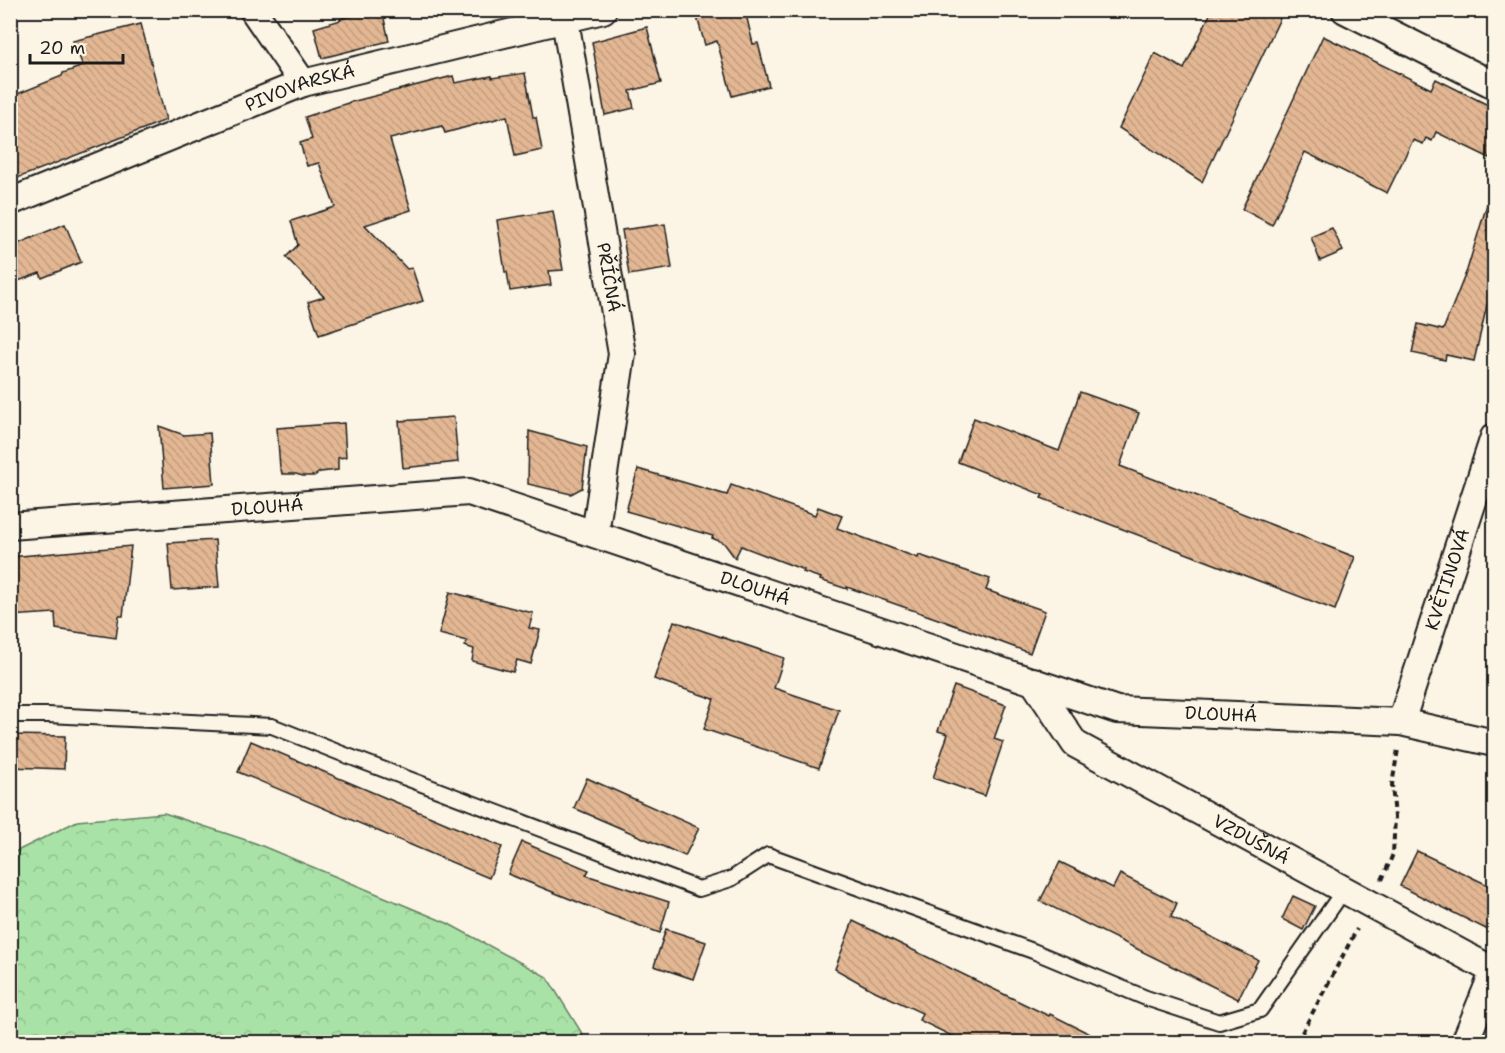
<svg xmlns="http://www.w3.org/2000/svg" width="1505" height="1053" viewBox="0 0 1505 1053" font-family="'Shantell Sans',sans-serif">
<defs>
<pattern id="forest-crowns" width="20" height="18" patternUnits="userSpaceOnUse" patternTransform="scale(1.5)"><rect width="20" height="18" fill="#a9e2a6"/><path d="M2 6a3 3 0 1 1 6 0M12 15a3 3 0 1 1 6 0" fill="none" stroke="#91c18e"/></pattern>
<pattern id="building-back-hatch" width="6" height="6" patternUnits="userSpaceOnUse" patternTransform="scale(1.5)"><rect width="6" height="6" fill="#e3b793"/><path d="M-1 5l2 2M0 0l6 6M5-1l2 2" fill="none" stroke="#c29d7e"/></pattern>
</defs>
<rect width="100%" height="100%" fill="#fcf5e5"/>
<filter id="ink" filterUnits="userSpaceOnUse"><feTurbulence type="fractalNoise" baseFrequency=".0167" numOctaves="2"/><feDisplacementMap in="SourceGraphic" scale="12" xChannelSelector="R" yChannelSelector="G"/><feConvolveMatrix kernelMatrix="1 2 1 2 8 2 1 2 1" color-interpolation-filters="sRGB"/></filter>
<g filter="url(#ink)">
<!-- forest -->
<path fill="url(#forest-crowns)" stroke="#627f61" stroke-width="1.5" d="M164,813L255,843L447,923L547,977L583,1035L580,1042H11V854L77,821Z"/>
<!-- building -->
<g fill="url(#building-back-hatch)" stroke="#1c1c1c" stroke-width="1.5">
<path d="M372,10H382L389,41L322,58L314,28L341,20L340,19Z"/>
<path d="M695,10H745L753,44L758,43L769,86L732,96L717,41L705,45Z"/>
<path d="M1212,10H1284L1202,182L1119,128L1155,53L1184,69Z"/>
<path d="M141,24L166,120L10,181V97L62,76L63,73L83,66L73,41Z"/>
<path d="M647,27L661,83L630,91L634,108L605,115L592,42Z"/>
<path d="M1323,36L1431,89L1436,79L1494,108V160L1436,132L1432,141L1426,138L1423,144L1413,140L1387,193L1305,152L1272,225L1242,209Z"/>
<path d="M525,73L533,117H536L542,150L515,156L507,116L445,133L442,126L390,139L411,210L365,225L407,269L412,268L423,301L319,335L308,302L324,297L286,257L298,245L291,221L335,207L319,163L307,166L300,143L312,139L305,117L351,102L453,76L455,83L492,76V78Z"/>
<path d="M1488,201L1494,202V275L1474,361L1446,355L1445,360L1412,353L1418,324L1443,330L1467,270Z"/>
<path d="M553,211L563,270L549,271L551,285L510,291L507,272H505L497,220Z"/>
<path d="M65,224L81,262L42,278L40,273L10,284V247Z"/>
<path d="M665,224L672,268L629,275L622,230Z"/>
<path d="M1332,228L1343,251L1320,261L1311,237Z"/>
<path d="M1080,392L1139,413L1120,466L1355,557L1335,610L1041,498L1043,495L958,462L974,418L1059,451Z"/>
<path d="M454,417L458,462L403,468L399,421Z"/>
<path d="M344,423L346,457L338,458V470L320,472L314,476H303L296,474H282L281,469L280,468L277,428Z"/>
<path d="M159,426L184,435L210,433L214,484L164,488Z"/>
<path d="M529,431L587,447L582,488L571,494L528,484Z"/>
<path d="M638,469L727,495L731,485L815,515L818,507L842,516L837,528L918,558L919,555L990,579L986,590L1045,611L1030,653L938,619L847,587V589L820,580L821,578L803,572L804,570L741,546L735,558L724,543L712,538L713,536L626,511Z"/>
<path d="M215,540L219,587L172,590L168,543Z"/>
<path d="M131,546L123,616H119L116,638L56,629L55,613L10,616V557Z"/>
<path d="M450,592L533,613L529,628L540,630L531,664L517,660L513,672L472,661L474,649L465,646L467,641L439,634Z"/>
<path d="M674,621L784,658L774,688L839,710L819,768L704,729L714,699L654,679Z"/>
<path d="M954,686L1006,705L994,739L1003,742L985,796L933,778L948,734L938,731Z"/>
<path d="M10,735L65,736L64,769L10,767Z"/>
<path d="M251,741L502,847L489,878L238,772Z"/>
<path d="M587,778L699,828L685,856L574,808Z"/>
<path d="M522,842L589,870L586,875L669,902L660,933L605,913L508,874Z"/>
<path d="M1417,851L1494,888V933L1400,886Z"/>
<path d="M1060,862L1113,888L1120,874L1177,903L1171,917L1258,960L1238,999L1040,901Z"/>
<path d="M1293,896L1315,906L1303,930L1282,919Z"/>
<path d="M853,921L1049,1016L1050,1014L1106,1042H964L919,1020L922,1013L871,989L835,969Z"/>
<path d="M666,929L706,942L693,979L654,966Z"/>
</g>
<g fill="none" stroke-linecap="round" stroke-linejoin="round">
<!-- service casing -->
<g stroke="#1c1c1c" stroke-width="18">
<path id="service" d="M10,715H48L272,726L340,753L699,889L731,879L768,855L1033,951L1146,998L1219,1022L1260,1010L1344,890"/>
</g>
<!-- minor casing -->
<g stroke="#1c1c1c" stroke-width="30">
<g id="minor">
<path d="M253,10L303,83"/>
<path d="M1345,10L1494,85"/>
<path id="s1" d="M565,20L622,354L595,534"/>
<path id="s2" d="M10,202L303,83L603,10"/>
<path id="s3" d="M10,526L469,492L1117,710L1401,722L1494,743"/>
<path id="s4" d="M1033,681L1075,744L1494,971"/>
<path id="s5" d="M1401,722L1494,437"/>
<path d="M1465,1042L1494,971"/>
</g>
</g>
<!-- path -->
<g stroke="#1c1c1c" stroke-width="4" stroke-dasharray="6 4.5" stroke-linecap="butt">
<path d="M1382,880L1393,854L1395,817L1392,785L1398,749"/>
<path d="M1297,1042L1357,929"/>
</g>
<!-- service -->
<use href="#service" stroke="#fcf5e5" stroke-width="14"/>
<!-- minor -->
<use href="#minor" stroke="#fcf5e5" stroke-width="26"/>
</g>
</g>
<g text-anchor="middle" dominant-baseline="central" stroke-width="4.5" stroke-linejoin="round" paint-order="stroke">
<!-- street labels -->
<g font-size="18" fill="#1c1c1c" stroke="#fcf5e5">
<text stroke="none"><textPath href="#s2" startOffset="312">PIVOVARSKÁ</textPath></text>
<text stroke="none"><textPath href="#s1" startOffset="261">PŘÍČNÁ</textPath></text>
<text stroke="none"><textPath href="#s3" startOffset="258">DLOUHÁ</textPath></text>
<text stroke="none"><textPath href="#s5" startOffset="150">KVĚTINOVÁ</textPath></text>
<text stroke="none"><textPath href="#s3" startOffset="762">DLOUHÁ</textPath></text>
<text stroke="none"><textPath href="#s3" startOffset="1248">DLOUHÁ</textPath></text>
<text stroke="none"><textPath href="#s4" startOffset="276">VZDUŠNÁ</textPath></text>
</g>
</g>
<!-- margin -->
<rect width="1505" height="1053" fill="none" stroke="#fcf5e5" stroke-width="36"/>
<rect x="18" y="18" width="1469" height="1017" fill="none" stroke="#1c1c1c" stroke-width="2" filter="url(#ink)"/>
<!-- scale -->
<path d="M30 54v9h93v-9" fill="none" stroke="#1c1c1c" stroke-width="3"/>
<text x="39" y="54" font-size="18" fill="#1c1c1c" stroke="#fcf5e5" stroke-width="4.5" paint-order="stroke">20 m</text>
</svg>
